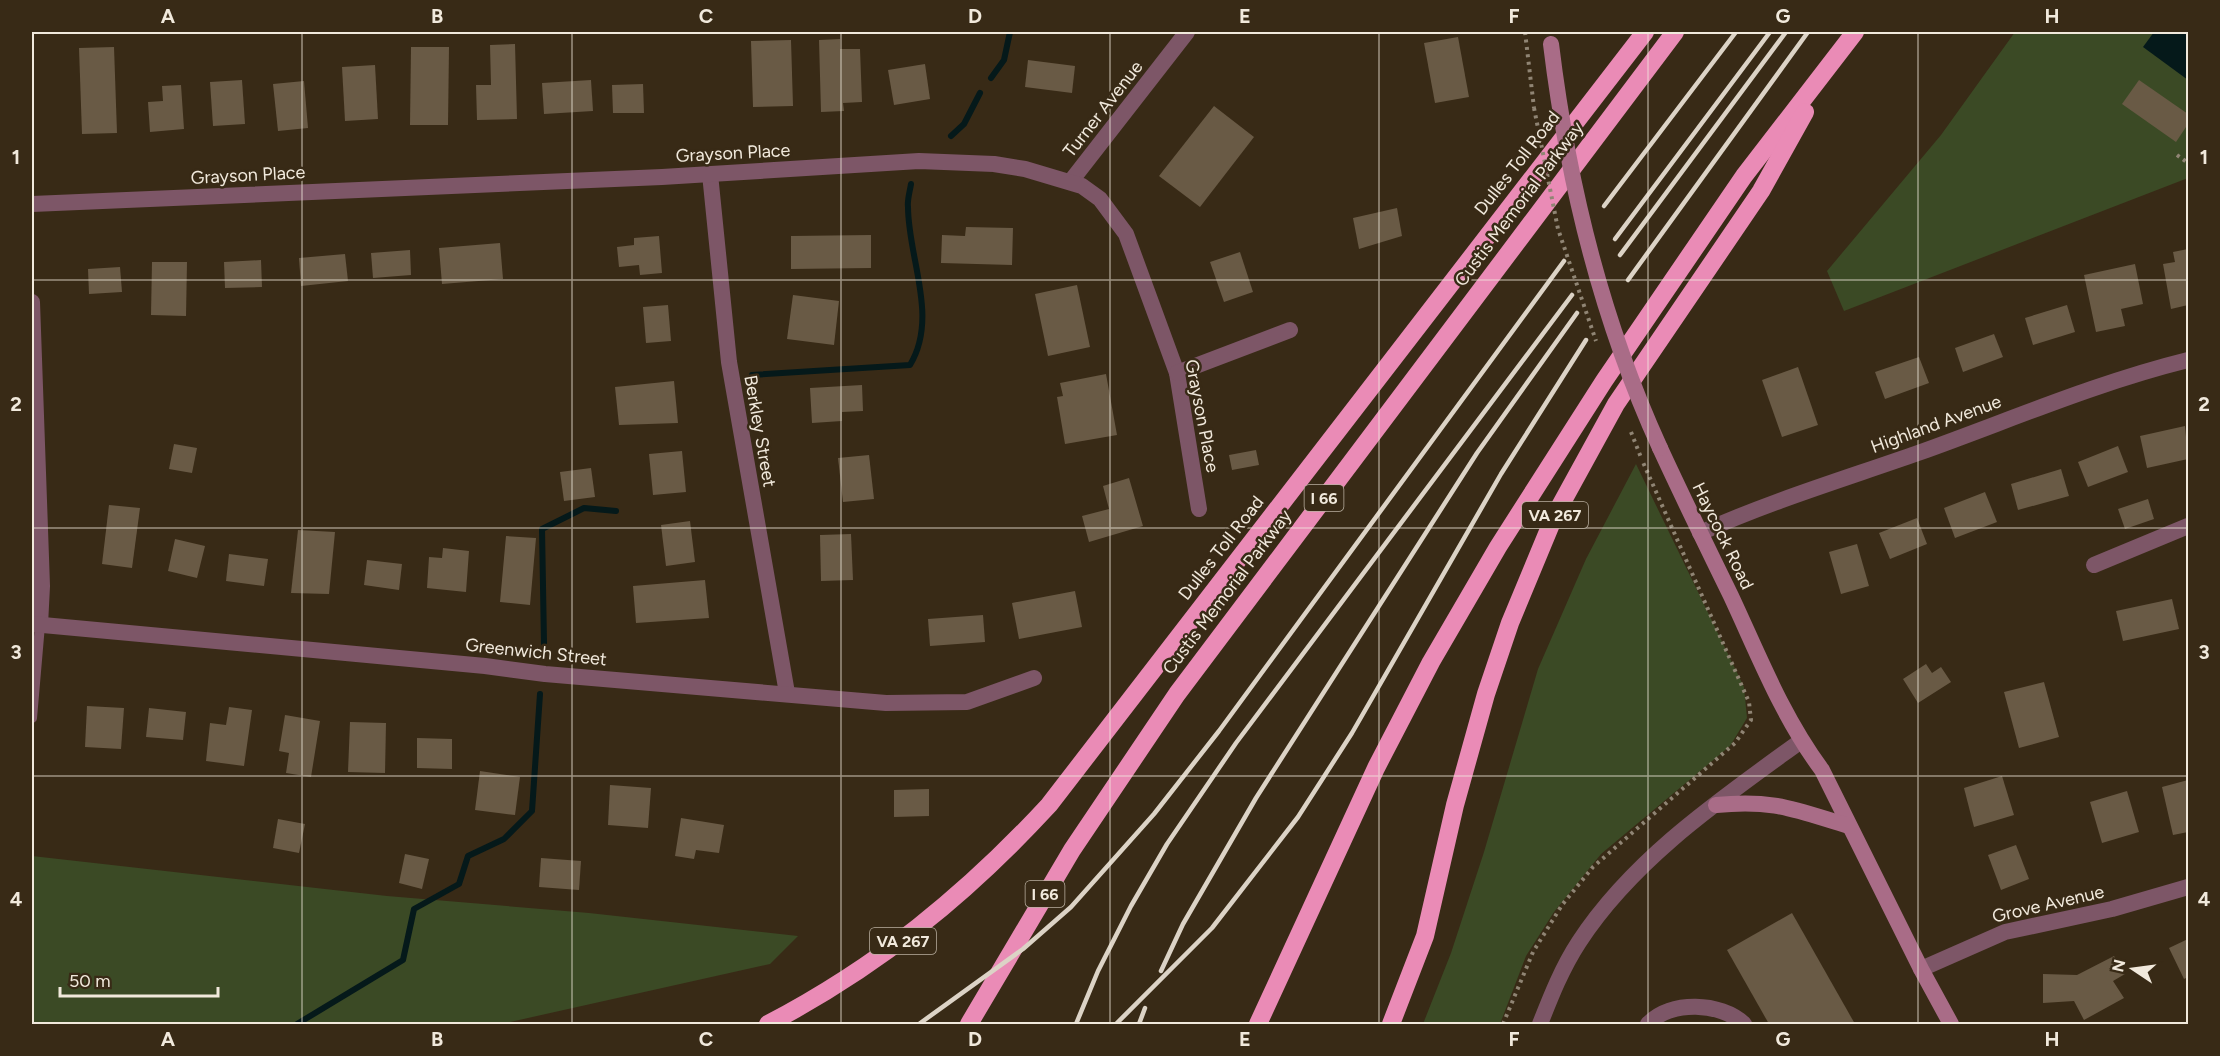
<svg xmlns="http://www.w3.org/2000/svg" width="2220" height="1056" viewBox="0 0 2220 1056" font-family="Figtree,sans-serif">
<rect width="100%" height="100%" fill="#382a16"/>
<!-- green -->
<g fill="#3b4a25">
<path d="M2015,32H2188V178L1844,311L1827,271L1941,135Z"/>
<path d="M1636,464L1744,687L1747,718L1730,746L1601,854L1554,912L1526,956L1500,1024H1423L1451,953L1484,852L1538,669L1586,559Z"/>
<path d="M32,856L387,896L589,913L798,936L770,964L501,1024H32Z"/>
</g>
<!-- water -->
<path fill="#05191a" d="M2154,32H2188V80L2143,47Z"/>
<g fill="none" stroke-linecap="round" stroke-linejoin="round">
<!-- stream -->
<g stroke="#05191a" stroke-width="6">
<path d="M991,78L1004,60L1010,32"/>
<path d="M951,136L964,124L980,93"/>
<path d="M752,375L910,365C939,317 908,258 908,207C907,200 910,191 911,184"/>
<path d="M544,643L542,529L584,508L616,511"/>
<path d="M297,1024L403,960L414,909L459,884L468,856L504,839L532,811L540,694"/>
</g>
</g>
<!-- building -->
<g fill="#695a45">
<path d="M1458,37L1469,97L1435,103L1424,43Z"/>
<path d="M840,39V49H860L862,102L843,103L844,111L821,112L819,40Z"/>
<path d="M791,40L793,106L753,107L751,41Z"/>
<path d="M515,44L517,119L477,120L476,85H491L490,45Z"/>
<path d="M114,47L117,133L82,134L79,48Z"/>
<path d="M411,47H449L448,125H410Z"/>
<path d="M1028,60L1075,66L1072,93L1025,87Z"/>
<path d="M925,64L930,99L894,105L888,70Z"/>
<path d="M375,65L378,119L345,121L342,67Z"/>
<path d="M242,80L245,124L213,126L210,82Z"/>
<path d="M591,80L593,111L544,114L542,83Z"/>
<path d="M2139,80L2188,114V124L2176,142L2122,104Z"/>
<path d="M304,81L308,128L278,131L273,84Z"/>
<path d="M643,84L644,113H613L612,85Z"/>
<path d="M181,85L184,129L150,132L148,102L163,101L162,86Z"/>
<path d="M1214,106L1254,137L1200,207L1159,176Z"/>
<path d="M1397,208L1402,236L1359,249L1353,218Z"/>
<path d="M966,227L1013,228L1012,265L941,263L942,235L965,236Z"/>
<path d="M871,235V268L791,269V236Z"/>
<path d="M659,236L662,273L640,275L639,265L619,267L617,247L634,245V238Z"/>
<path d="M500,243L503,279L442,284L439,248Z"/>
<path d="M2188,249V305L2171,309L2163,264L2175,262L2173,252Z"/>
<path d="M410,250L411,275L373,278L371,253Z"/>
<path d="M1240,252L1253,292L1224,302L1210,262Z"/>
<path d="M345,254L348,281L301,286L299,258Z"/>
<path d="M261,260L262,287L225,288L224,262Z"/>
<path d="M152,262H187L186,316L151,315Z"/>
<path d="M2135,264L2143,304L2121,309L2125,326L2096,332L2084,275Z"/>
<path d="M120,267L122,292L89,294L88,269Z"/>
<path d="M1077,285L1090,347L1048,356L1035,294Z"/>
<path d="M793,295L839,301L834,345L787,339Z"/>
<path d="M668,305L671,341L646,343L643,307Z"/>
<path d="M2067,305L2075,332L2033,345L2025,318Z"/>
<path d="M1994,334L2003,357L1963,372L1955,348Z"/>
<path d="M1919,357L1929,383L1885,399L1875,372Z"/>
<path d="M1798,367L1818,425L1782,437L1762,380Z"/>
<path d="M1106,374L1117,435L1065,444L1057,397L1063,396L1060,383Z"/>
<path d="M674,381L678,423L619,425L615,387Z"/>
<path d="M862,385L863,411L842,412V421L812,423L810,388Z"/>
<path d="M2185,426L2188,459L2147,468L2140,436Z"/>
<path d="M174,444L197,448L192,473L169,469Z"/>
<path d="M2118,446L2128,472L2088,487L2078,462Z"/>
<path d="M1256,450L1259,465L1232,470L1229,455Z"/>
<path d="M682,451L686,492L653,495L649,454Z"/>
<path d="M869,455L874,499L843,502L838,458Z"/>
<path d="M591,468L595,497L564,501L560,472Z"/>
<path d="M2061,469L2069,496L2018,510L2011,484Z"/>
<path d="M1129,478L1143,526L1089,542L1082,516L1109,509L1103,486Z"/>
<path d="M1985,492L1997,522L1955,538L1944,508Z"/>
<path d="M2148,499L2154,519L2125,529L2118,509Z"/>
<path d="M109,505L140,508L132,568L102,564Z"/>
<path d="M1917,518L1927,544L1890,559L1879,533Z"/>
<path d="M690,521L695,562L666,566L661,525Z"/>
<path d="M298,530L335,532L329,594L291,593Z"/>
<path d="M851,534L853,580L821,581L820,535Z"/>
<path d="M506,536L536,538L530,605L500,602Z"/>
<path d="M175,539L205,546L197,578L168,571Z"/>
<path d="M1857,544L1869,586L1841,594L1829,552Z"/>
<path d="M443,548L469,551L466,592L427,588L429,557L442,558Z"/>
<path d="M229,554L268,559L264,586L226,581Z"/>
<path d="M367,560L402,564L399,590L364,585Z"/>
<path d="M705,580L709,618L636,623L633,586Z"/>
<path d="M1075,591L1082,627L1019,639L1012,603Z"/>
<path d="M2172,599L2179,629L2123,641L2116,611Z"/>
<path d="M983,615L985,642L930,646L928,619Z"/>
<path d="M1926,664L1932,673L1941,667L1951,682L1918,703L1903,679Z"/>
<path d="M2044,682L2059,737L2019,748L2004,692Z"/>
<path d="M87,706L124,708L121,749L85,747Z"/>
<path d="M229,707L252,710L244,766L206,761L210,723L226,725Z"/>
<path d="M149,708L186,712L183,740L146,737Z"/>
<path d="M285,715L320,721L311,777L286,773L289,753L279,751Z"/>
<path d="M350,722L386,723L385,773L348,772Z"/>
<path d="M417,738L452,739V769L417,768Z"/>
<path d="M480,771L520,777L515,815L475,810Z"/>
<path d="M2002,776L2014,815L1974,827L1964,788Z"/>
<path d="M2188,780V832L2173,835L2162,787Z"/>
<path d="M610,785L651,788L648,828L608,825Z"/>
<path d="M929,789V816L894,817V790Z"/>
<path d="M2127,791L2139,832L2102,843L2090,802Z"/>
<path d="M681,818L724,825L719,853L696,850L694,859L675,856Z"/>
<path d="M278,819L305,824L299,853L273,848Z"/>
<path d="M2016,845L2029,879L2001,890L1988,855Z"/>
<path d="M405,854L429,859L422,889L399,883Z"/>
<path d="M541,858L581,861L579,890L539,887Z"/>
<path d="M1792,913L1855,1024H1769L1727,950Z"/>
<path d="M2188,939V977L2184,979L2169,948Z"/>
<path d="M2114,956L2125,974L2113,981L2124,998L2084,1020L2074,1001L2043,1003V974L2077,975Z"/>
</g>
<g fill="none" stroke-linecap="round" stroke-linejoin="round">
<!-- path -->
<g stroke="#908574" stroke-width="4" stroke-dasharray="3 4.5" stroke-linecap="butt">
<path d="M1525,32L1534,108"/>
<path d="M2177,155L2188,163"/>
<path d="M1503,1024L1533,952L1562,905L1593,867L1735,743L1751,720L1749,702L1642,460"/>
</g>
<!-- service -->
<path stroke="#7d5667" stroke-width="10" d="M32,718L40,625"/>
<!-- minor -->
<g stroke="#7d5667" stroke-width="16">
<path d="M710,174L729,362L787,693"/>
<path d="M1071,181L1187,32"/>
<path d="M32,204L662,177L919,161L994,164L1025,169L1082,186L1100,199L1126,234L1177,373L1199,509"/>
<path d="M32,302L42,586L40,625"/>
<path d="M1177,373L1290,330"/>
<path d="M1700,533C1771,501 1844,479 1918,453C2008,421 2095,383 2188,360"/>
<path d="M2094,565L2188,526"/>
<path d="M32,624L485,666L545,674L886,703L967,702L1034,678"/>
<path d="M1921,969L2005,932L2112,909L2188,887"/>
<path d="M1540,1024C1551,996 1562,968 1579,942C1633,859 1721,799 1801,741"/>
<path d="M1648,1024C1670,1000 1721,1002 1744,1024"/>
</g>
<!-- secondary -->
<g stroke="#a96c87" stroke-width="16">
<path d="M1660,448C1683,498 1707,547 1731,596C1759,656 1782,716 1822,770L1921,969L1951,1024"/>
<path d="M1716,805C1774,799 1795,810 1849,826"/>
</g>
<!-- motorway -->
<g stroke="#ea8bb6" stroke-width="18">
<path d="M768,1024C877,967 965,896 1049,805L1645,32"/>
<path d="M969,1024L1072,850L1177,694L1675,32"/>
<path d="M1258,1024L1376,768L1431,662L1498,547L1604,381L1744,176L1855,32"/>
<path d="M1391,1024L1425,936L1455,805L1486,694L1510,623L1554,517L1616,404L1761,191L1805,112"/>
</g>
<!-- rail -->
<g stroke="#dcd3c6" stroke-width="4.5">
<path d="M1604,206L1736,32"/>
<path d="M1615,239L1770,32"/>
<path d="M1620,255L1786,32"/>
<path d="M1628,280L1808,32"/>
<path d="M1161,971L1183,924L1256,798L1477,453L1577,313"/>
<path d="M919,1024L1023,949L1071,907L1154,814L1219,731L1564,261"/>
<path d="M1076,1024L1098,971L1131,906L1167,844L1236,743L1572,295"/>
<path d="M1116,1024L1212,928L1298,817L1352,733L1501,474L1586,340"/>
<path d="M1139,1024L1145,1008"/>
</g>
<!-- path-bridge -->
<g stroke="#908574" stroke-width="4" stroke-dasharray="3 4.5" stroke-linecap="butt">
<path d="M1534,108L1558,229L1596,341"/>
<path d="M1631,432L1642,460"/>
</g>
<!-- secondary-bridge -->
<path stroke="#a96c87" stroke-width="16" d="M1551,44C1568,184 1601,319 1660,448"/>
</g>
<!-- grid -->
<path fill="none" stroke="#f1e9dc" stroke-width="1.5" stroke-opacity="0.55" d="M302,32V1024M572,32V1024M841,32V1024M1110,32V1024M1379,32V1024M1648,32V1024M1918,32V1024M32,280H2188M32,528H2188M32,776H2188"/>
<g text-anchor="middle" dominant-baseline="central" stroke-width="5" stroke-linejoin="round" paint-order="stroke">
<!-- shield labels -->
<g fill="#382a16" stroke="#bab0a1" stroke-width="1.5">
<rect x="1304.5" y="485" width="39" height="26" rx="4.5"/>
<rect x="1522" y="502" width="66" height="26" rx="4.5"/>
<rect x="1025.5" y="881" width="39" height="26" rx="4.5"/>
<rect x="870" y="928" width="66" height="26" rx="4.5"/>
</g>
<g font-size="16" font-weight="bold" fill="#f1e9dc">
<text x="1324" y="498">I 66</text>
<text x="1555" y="515">VA 267</text>
<text x="1045" y="894">I 66</text>
<text x="903" y="941">VA 267</text>
</g>
<!-- street labels -->
<g font-size="18" fill="#f1e9dc" stroke="#382a16">
<text transform="translate(1103 109) rotate(-52)">Turner Avenue</text>
<text transform="translate(733 153) rotate(-3)">Grayson Place</text>
<text transform="translate(1517 163) rotate(-52)">Dulles Toll Road</text>
<text transform="translate(248 175) rotate(-3)">Grayson Place</text>
<text transform="translate(1519 204) rotate(-53)">Custis Memorial Parkway</text>
<text transform="translate(1202 416) rotate(79)">Grayson Place</text>
<text transform="translate(1936 424) rotate(-20)">Highland Avenue</text>
<text transform="translate(760 431) rotate(80)">Berkley Street</text>
<text transform="translate(1723 536) rotate(64)">Haycock Road</text>
<text transform="translate(1221 548) rotate(-52)">Dulles Toll Road</text>
<text transform="translate(1227 592) rotate(-53)">Custis Memorial Parkway</text>
<text transform="translate(536 652) rotate(6)">Greenwich Street</text>
<text transform="translate(2048 904) rotate(-13)">Grove Avenue</text>
</g>
</g>
<!-- border -->
<rect width="2220" height="1056" fill="none" stroke="#382a16" stroke-width="66"/>
<!-- north arrow -->
<g transform="translate(2133 969) rotate(283)" stroke="#382a16" stroke-width="4.5" paint-order="stroke">
<path d="M0-4.5L10 22L0 15L-10 22Z" fill="#f1e9dc"/>
<text y="-9" font-size="16" font-weight="bold" text-anchor="middle" fill="#f1e9dc">N</text>
</g>
<!-- scale -->
<path d="M60 987v9h158v-9" fill="none" stroke="#f1e9dc" stroke-width="3"/>
<text x="69" y="987" font-size="18" fill="#f1e9dc" stroke="#382a16" stroke-width="4.5" paint-order="stroke">50 m</text>
<rect x="33" y="33" width="2154" height="990" fill="none" stroke="#f1e9dc" stroke-width="2"/>
<g font-size="20" text-anchor="middle" font-weight="bold" fill="#f1e9dc">
<text x="168" y="23">A</text>
<text x="437" y="23">B</text>
<text x="706" y="23">C</text>
<text x="975" y="23">D</text>
<text x="1245" y="23">E</text>
<text x="1514" y="23">F</text>
<text x="1783" y="23">G</text>
<text x="2052" y="23">H</text>
<text x="16" y="164">1</text>
<text x="2204" y="164">1</text>
<text x="16" y="411">2</text>
<text x="2204" y="411">2</text>
<text x="16" y="659">3</text>
<text x="2204" y="659">3</text>
<text x="16" y="906">4</text>
<text x="2204" y="906">4</text>
<text x="168" y="1046">A</text>
<text x="437" y="1046">B</text>
<text x="706" y="1046">C</text>
<text x="975" y="1046">D</text>
<text x="1245" y="1046">E</text>
<text x="1514" y="1046">F</text>
<text x="1783" y="1046">G</text>
<text x="2052" y="1046">H</text>
</g>
</svg>
